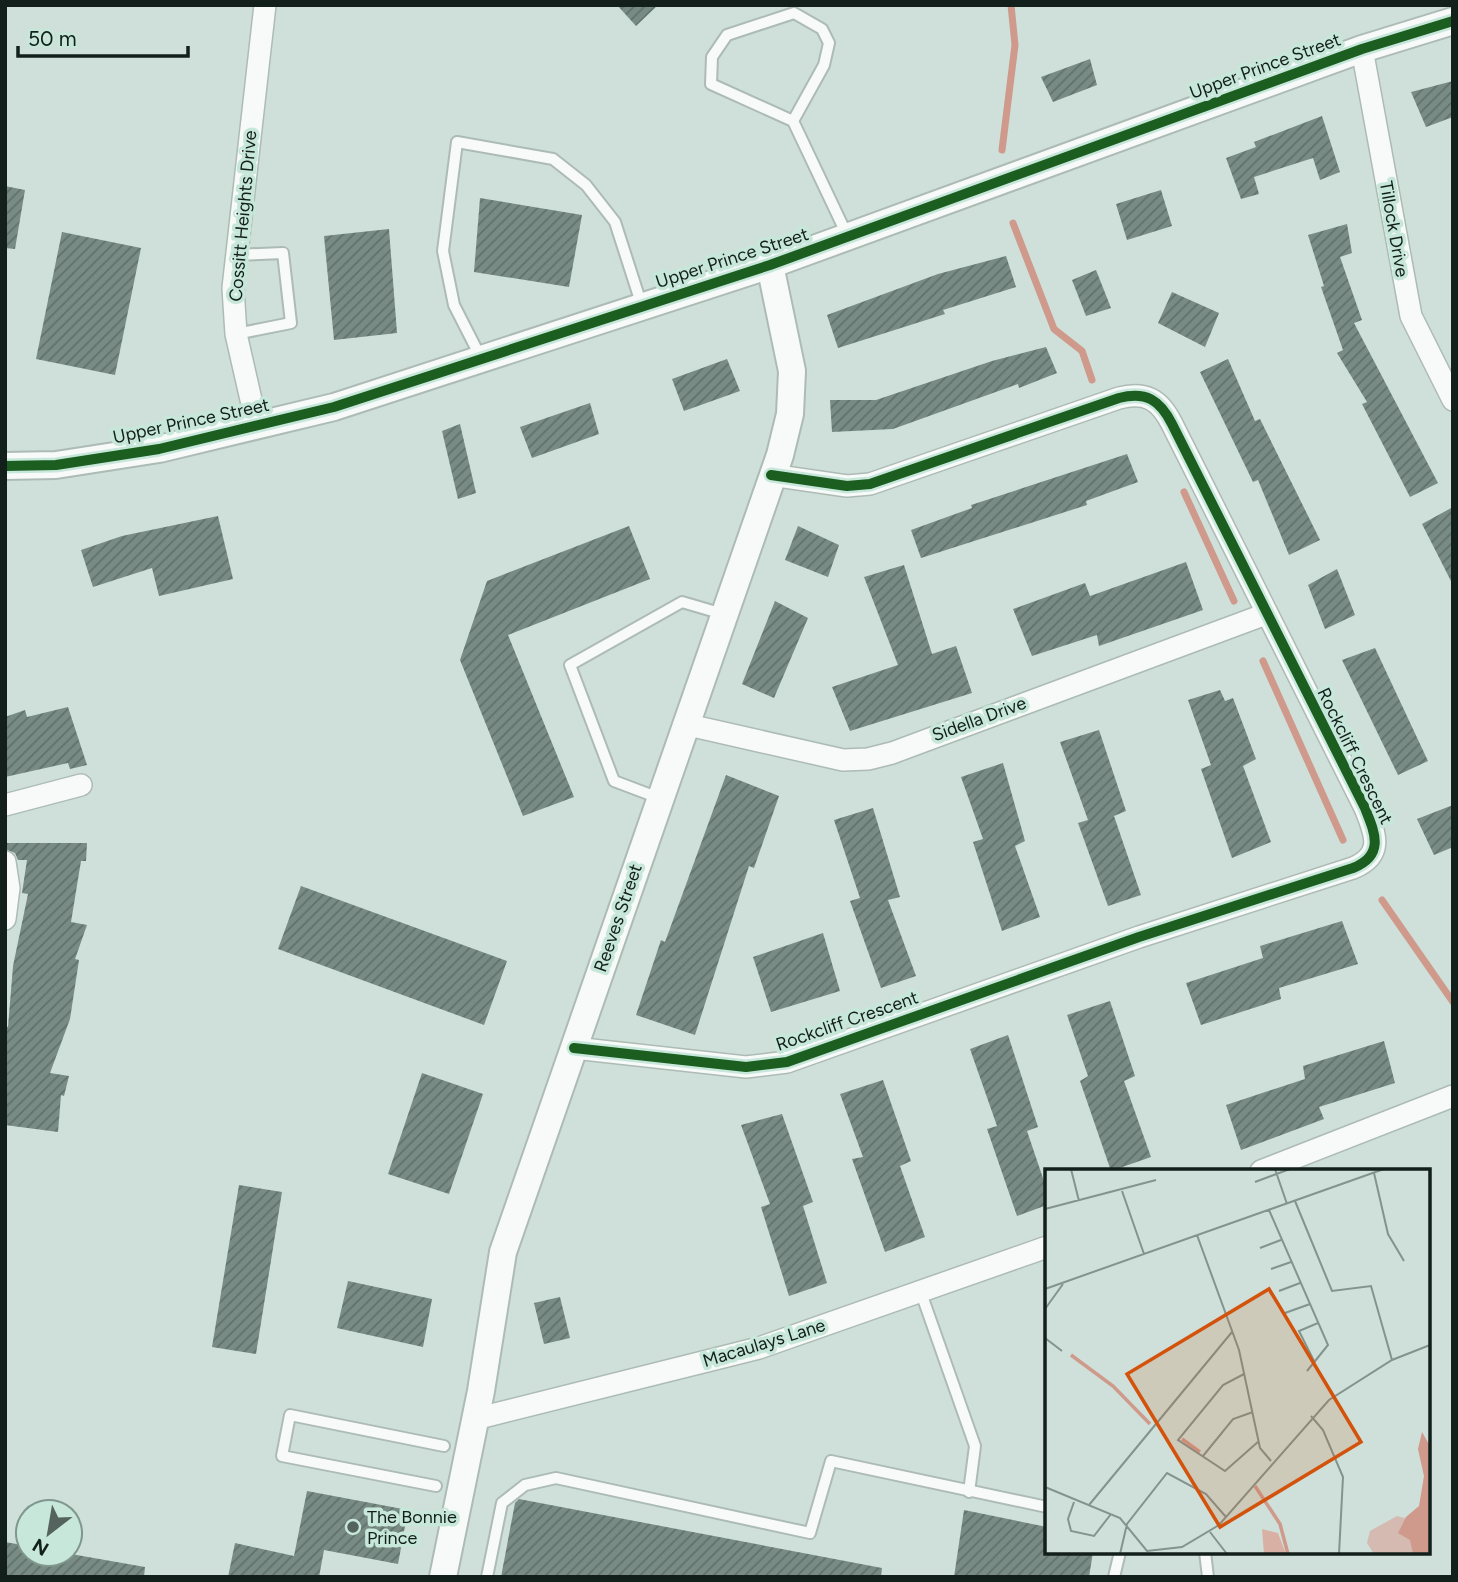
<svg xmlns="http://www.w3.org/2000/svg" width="1458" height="1582" viewBox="0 0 1458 1582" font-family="Figtree,sans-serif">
<defs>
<pattern id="building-hatch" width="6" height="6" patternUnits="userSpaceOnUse" patternTransform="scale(1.75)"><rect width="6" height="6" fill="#788b84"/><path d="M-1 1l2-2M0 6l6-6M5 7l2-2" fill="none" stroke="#61716b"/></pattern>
</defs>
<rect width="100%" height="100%" fill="#cee0d9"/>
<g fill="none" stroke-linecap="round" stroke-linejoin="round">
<!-- stream -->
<g stroke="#cf998b" stroke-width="7">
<path d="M1002,150L1015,45L1011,5"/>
<path d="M1013,223L1054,329L1082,351L1092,380"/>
<path d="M1184,492L1234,601"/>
<path d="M1263,661L1343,840"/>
<path d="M1382,900L1453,1002"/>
</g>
</g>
<!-- building -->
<g fill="url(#building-hatch)">
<path d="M617,5H658L636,26Z"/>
<path d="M1090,59L1097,85L1053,102L1041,77Z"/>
<path d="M1453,81V117L1426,127L1411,92Z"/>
<path d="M1322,116L1340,172L1320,180L1313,158L1254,177L1259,194L1241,199L1226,158L1256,147L1254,142Z"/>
<path d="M5,186L25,190L15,249L5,248Z"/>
<path d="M1161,190L1172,226L1127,240L1116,204Z"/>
<path d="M480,198L582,215L569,287L474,272Z"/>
<path d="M1347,224L1352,253L1340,257L1362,320L1354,323L1438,483L1410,497L1362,404L1367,402L1337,353L1343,350L1321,287L1324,286L1308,235Z"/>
<path d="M389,229L397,333L334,340L324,236Z"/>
<path d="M62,232L141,248L115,375L36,359Z"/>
<path d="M1006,256L1016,287L943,310L945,314L838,348L827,315L938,274Z"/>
<path d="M1096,270L1111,308L1086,316L1072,280Z"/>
<path d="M1172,292L1219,313L1205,347L1158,323Z"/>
<path d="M1046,347L1057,373L1019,388L1018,384L893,429L832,432L830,400H876L992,361Z"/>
<path d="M727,359L740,391L684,411L672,379Z"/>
<path d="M1228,359L1255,421L1260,419L1320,540L1289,555L1258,480L1253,482L1200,372Z"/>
<path d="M590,403L599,434L532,458L520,427Z"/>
<path d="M460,424L476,493L458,499L442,431Z"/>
<path d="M1127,454L1138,482L1086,501L1087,505L921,558L911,530L972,508L971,505Z"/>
<path d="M1453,507V585L1422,524Z"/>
<path d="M218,516L233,579L159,596L152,568L93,587L81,550L122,536Z"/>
<path d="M629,526L650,579L508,635L574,797L523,816L460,660L487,581Z"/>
<path d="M798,526L839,545L828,577L785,560Z"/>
<path d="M1186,562L1203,610L1099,646L1097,635L1032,656L1013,609L1085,583L1090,596Z"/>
<path d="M904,565L932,654L956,646L972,693L850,731L832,687L898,665L864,577Z"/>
<path d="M1337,569L1355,615L1325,629L1308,585Z"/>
<path d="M775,601L808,618L774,698L742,684Z"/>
<path d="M1375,648L1428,761L1398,775L1342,660Z"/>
<path d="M1220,690L1225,701L1233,698L1256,759L1243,766L1271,842L1232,858L1201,769L1211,765L1188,700Z"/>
<path d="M68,707L87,765L70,769L68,763L5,777V717L25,710L27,717Z"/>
<path d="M1099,730L1126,811L1114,816L1141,895L1108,906L1078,823L1088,820L1060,742Z"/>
<path d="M1003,763L1025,841L1015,846L1040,917L1002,931L973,842L983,839L961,777Z"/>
<path d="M726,775L779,796L754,868L749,866L695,1035L636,1015L661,940L665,942Z"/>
<path d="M1453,805V847L1434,855L1417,819Z"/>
<path d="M873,808L900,897L888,900L916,976L881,988L850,901L860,898L834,820Z"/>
<path d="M5,843H87L86,861H81L71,922L87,925L75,959L79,960L70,1019L50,1073L69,1076L64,1096L61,1095L58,1132L5,1125V1026L8,1027L13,966L28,894L22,893L27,860H18L15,853L5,849Z"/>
<path d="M301,886L507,961L484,1025L278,949Z"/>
<path d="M1342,921L1358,964L1279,988L1281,999L1201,1025L1186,983L1263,958L1260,946Z"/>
<path d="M823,933L840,991L771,1012L753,957Z"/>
<path d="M1110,1001L1135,1076L1124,1081L1151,1157L1111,1171L1080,1081L1088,1076L1067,1015Z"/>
<path d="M1008,1035L1038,1127L1027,1131L1047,1190V1205L1017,1216L987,1129L997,1126L970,1049Z"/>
<path d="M1384,1041L1395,1083L1319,1107L1324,1119L1241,1150L1226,1105L1305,1079L1303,1066Z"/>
<path d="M422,1073L483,1094L449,1194L388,1174Z"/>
<path d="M883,1080L911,1161L900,1166L925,1237L885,1252L852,1159L863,1157L840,1094Z"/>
<path d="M782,1114L813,1202L803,1206L827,1283L789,1296L761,1207L770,1204L741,1125Z"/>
<path d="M239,1185L282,1192L256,1354L212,1347Z"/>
<path d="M348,1281L432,1299L423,1347L337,1328Z"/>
<path d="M560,1297L570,1338L544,1344L534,1303Z"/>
<path d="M307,1491L408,1510L398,1564L324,1550L319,1577H228L235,1543L294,1556Z"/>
<path d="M519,1499L882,1568L881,1577H501L515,1503Z"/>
<path d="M964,1510L1047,1527V1552H1093L1089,1577H954Z"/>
<path d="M5,1542L28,1546V1554H71L145,1567L144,1577H5Z"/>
</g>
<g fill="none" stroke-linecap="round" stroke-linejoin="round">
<!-- service casing -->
<g stroke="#adbbb5" stroke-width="14">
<g id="service">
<path d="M793,121L824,65L829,43L822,29L794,13L727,35L712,57L711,84L793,121L848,237"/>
<path d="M235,255L283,253L291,323L236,334"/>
<path d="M481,358L454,305L443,251L457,142L553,159L586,185L615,222L642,306"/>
<path d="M659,798L614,781L570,665L682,602L723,614"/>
<path d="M920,1290L975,1446L969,1492"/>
<path d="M436,1486L282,1456L290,1415L444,1446"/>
<path d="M1205,1552L1208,1577"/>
<path d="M487,1577L502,1503L525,1485L556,1478L810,1533L831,1461L1047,1507"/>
<path d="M1114,1577L1120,1552"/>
</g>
</g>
<!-- minor casing -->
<g stroke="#adbbb5" stroke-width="24">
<g id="minor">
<path d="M1362,49L1411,316L1453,400"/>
<path d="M257,426L236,334L233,288L265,5"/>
<path d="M684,724L843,760L868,759L892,753L1266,614"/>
<path d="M5,805L81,785"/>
<path d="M5,862L9,888L5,919"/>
<path d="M574,1048L746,1067L787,1062L1139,937L1353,868C1385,855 1375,833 1365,808L1172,424C1160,400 1146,391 1119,398L870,484L847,486L771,475"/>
<path d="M1261,1171L1453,1096"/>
<path d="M475,1419L759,1348L1047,1247"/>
</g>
</g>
<!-- tertiary casing -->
<g stroke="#adbbb5" stroke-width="30">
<g id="tertiary">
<path d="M5,466L56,465L159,449L334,407L770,265L1362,49L1453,21"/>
<path d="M443,1577L481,1391L503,1252L780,455L790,414L792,371L770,265"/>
</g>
</g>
<!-- service -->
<use href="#service" stroke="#f8faf9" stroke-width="10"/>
<!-- minor -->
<use href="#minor" stroke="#f8faf9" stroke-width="21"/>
<!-- tertiary -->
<use href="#tertiary" stroke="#f8faf9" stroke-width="26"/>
<!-- cycleway casing -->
<g stroke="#c7e7db" stroke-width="15">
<g id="cycleway">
<path d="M5,466L56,465L159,449L334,407L770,265L1362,49L1453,21"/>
<path d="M574,1048L746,1067L787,1062L1139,937L1353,868C1385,855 1375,833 1365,808L1172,424C1160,400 1146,391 1119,398L870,484L847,486L771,475"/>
</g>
</g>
<!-- cycleway -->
<use href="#cycleway" stroke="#1b5e20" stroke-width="10"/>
</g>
<!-- markers -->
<circle fill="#54635d" stroke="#c7e7db" stroke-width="2.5" cx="353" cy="1527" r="7"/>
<g text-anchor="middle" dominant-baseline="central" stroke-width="7" stroke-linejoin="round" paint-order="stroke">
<!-- street labels -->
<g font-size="18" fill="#131f1a" stroke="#c7e7db">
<text transform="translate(1265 66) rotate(-20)">Upper Prince Street</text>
<text transform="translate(243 216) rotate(-85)">Cossitt Heights Drive</text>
<text transform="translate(1394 229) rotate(80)">Tillock Drive</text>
<text transform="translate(732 258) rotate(-18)">Upper Prince Street</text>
<text transform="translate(191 421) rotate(-12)">Upper Prince Street</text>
<text transform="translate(979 719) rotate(-20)">Sidella Drive</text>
<text transform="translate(1355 756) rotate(64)">Rockcliff Crescent</text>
<text transform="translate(618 918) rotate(-71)">Reeves Street</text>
<text transform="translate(847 1021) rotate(-19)">Rockcliff Crescent</text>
<text transform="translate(764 1343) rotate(-17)">Macaulays Lane</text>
</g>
<!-- poi labels -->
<g font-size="18" fill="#131f1a" stroke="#c7e7db" text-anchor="start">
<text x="367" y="1517">The Bonnie<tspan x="367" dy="21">Prince</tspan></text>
</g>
</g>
<!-- overview -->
<g transform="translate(1045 1169)">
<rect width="385" height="385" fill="#cee0d9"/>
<path d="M217,360L233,364L241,385H219Z" fill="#d8b1a4"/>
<path d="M352,347L363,350L368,385H329L322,374L325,362Z" fill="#d4bab0"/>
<path d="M377,263L385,277V385H368L365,371L353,364L361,348L374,337L379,307L373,280Z" fill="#cf998b"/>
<path fill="none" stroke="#cf998b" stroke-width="3.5" d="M26,186L68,217L105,255M137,270L155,283M210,317L235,355L243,385"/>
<path fill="none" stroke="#83938d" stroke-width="2" d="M26,0L34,32M230,0L242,35M329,4L343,65L359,92M210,13L245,0M77,22L99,85M250,32L287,122L326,117L347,191M0,40L111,11M224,41L283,176L262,202M152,66L194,181L215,279L226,292M215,79L236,71M226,100L246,93M0,120L339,0M234,122L255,114M0,140L18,115M240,144L265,135M0,169L17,182M270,194L254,162L273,154M199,205L178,216L133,271L180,302L214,272M266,247L278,261L298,308L294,385M158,287L188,250L208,243M0,318L75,349L102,382L137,378L174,356L284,231L347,191L385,176M29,333L23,350L26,362L49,367L66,345M44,336L187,163M165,363L182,385M75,385L82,355L122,304L161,325L181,348"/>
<path fill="#d3530d" fill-opacity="0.15" stroke="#d3530d" stroke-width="3.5" d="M224,120L316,273L175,358L82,205Z"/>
<rect width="385" height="385" fill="none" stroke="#131f1a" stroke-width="3.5"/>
</g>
<!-- border -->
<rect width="1458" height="1582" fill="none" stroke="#131f1a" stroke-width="14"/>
<!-- north arrow -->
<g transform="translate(49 1533) rotate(211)"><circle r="33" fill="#c7e7db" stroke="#7f978e" stroke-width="2"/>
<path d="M0-5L12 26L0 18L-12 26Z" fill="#54635d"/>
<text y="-10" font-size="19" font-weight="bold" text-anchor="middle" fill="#131f1a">N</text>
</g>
<!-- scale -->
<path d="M18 46v10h170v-10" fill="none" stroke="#131f1a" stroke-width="3.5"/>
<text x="28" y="46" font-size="21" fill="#131f1a" stroke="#c7e7db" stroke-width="5" paint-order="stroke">50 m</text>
</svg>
